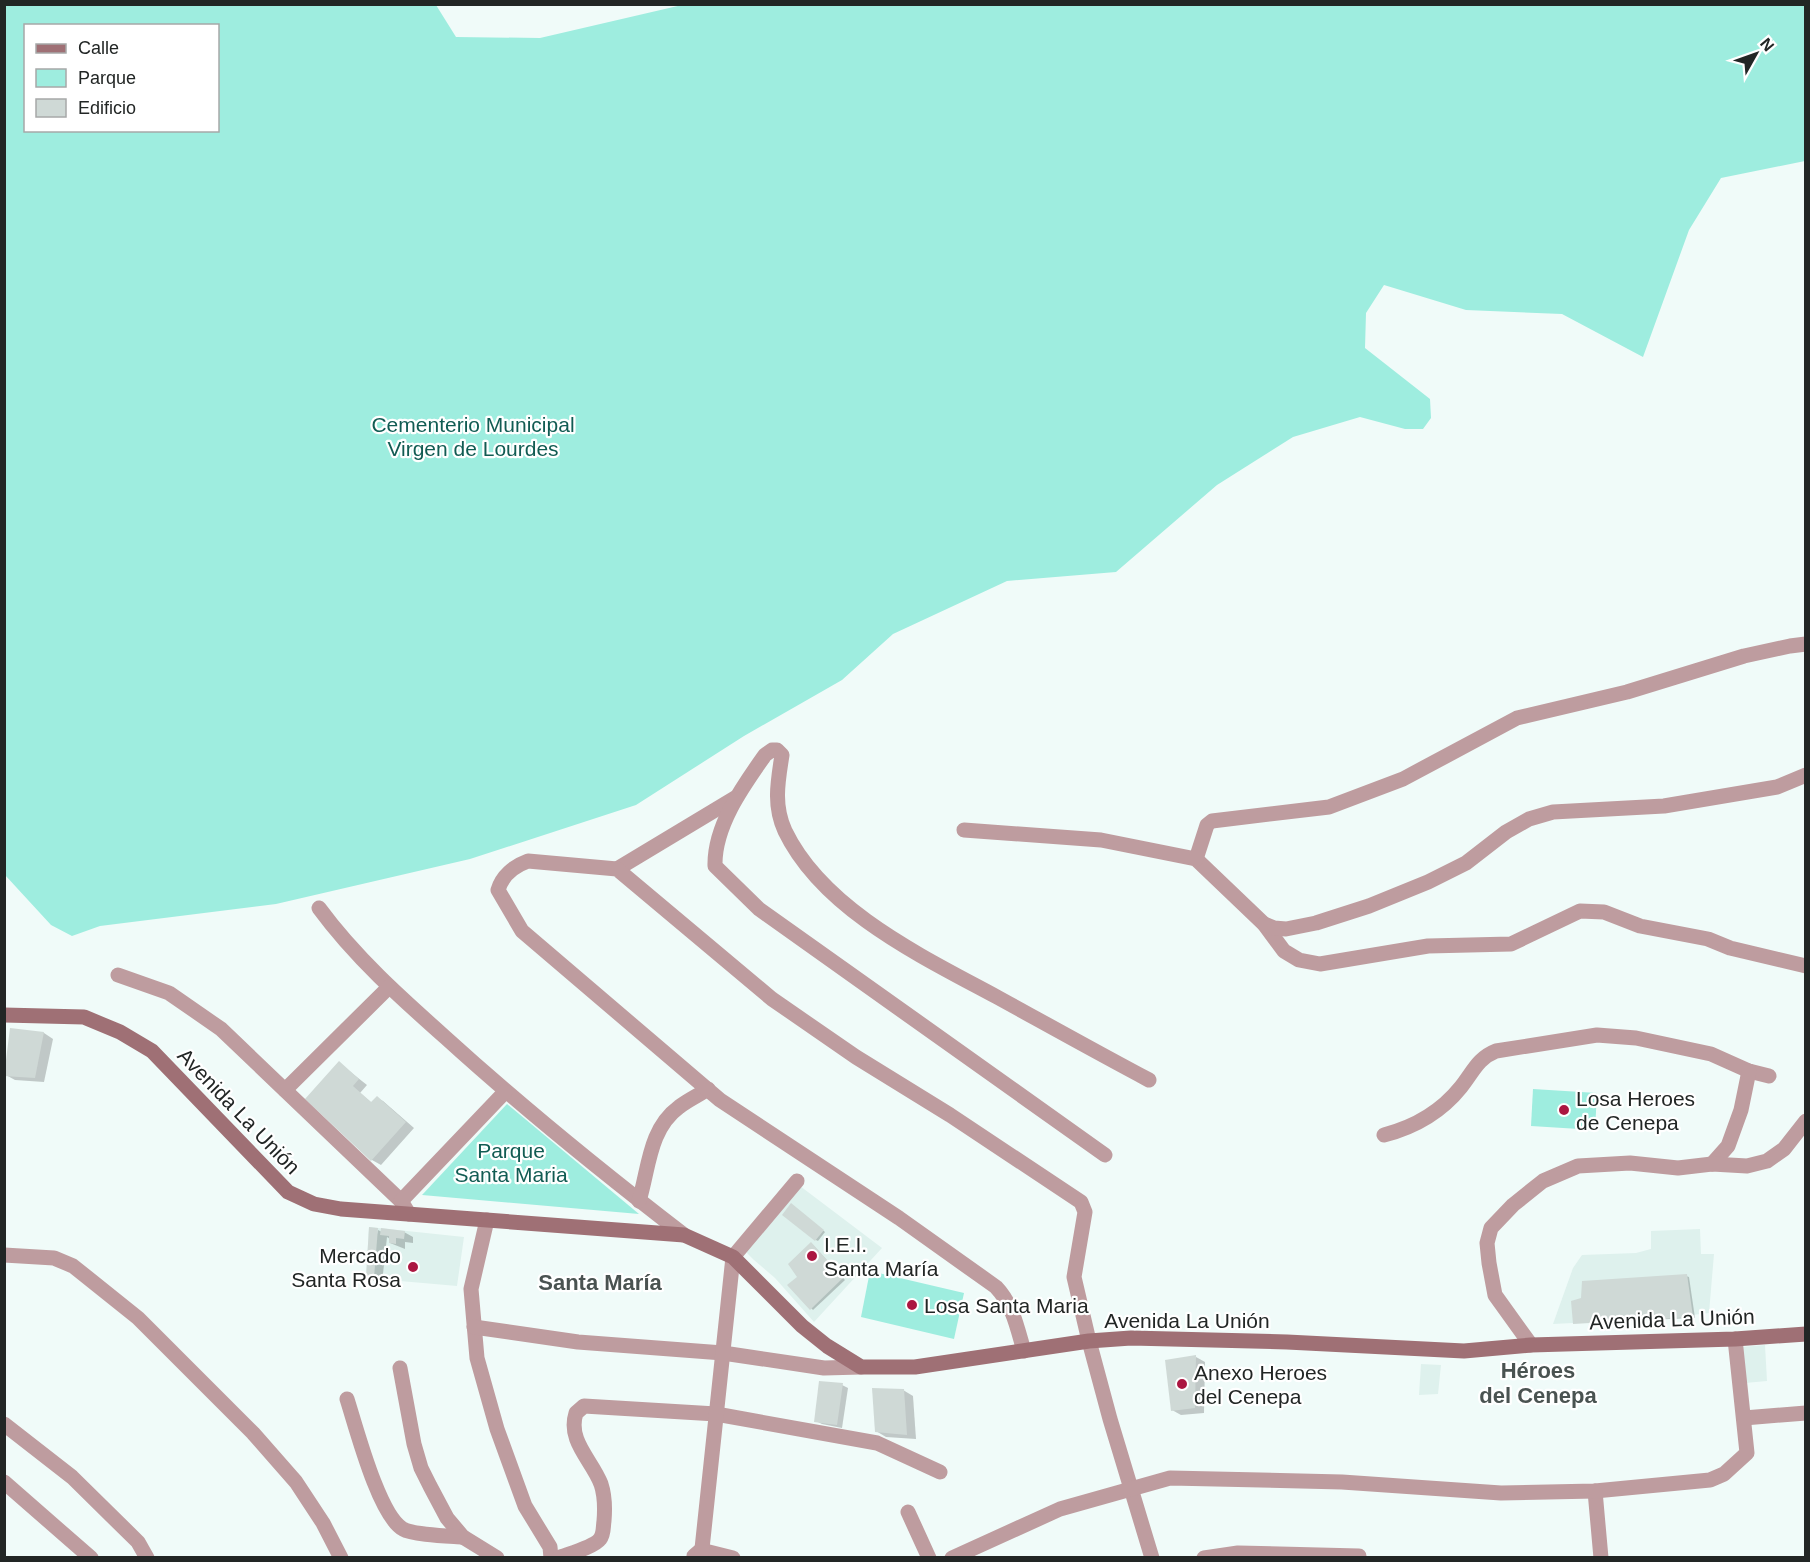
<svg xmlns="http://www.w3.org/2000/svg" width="1810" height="1562" viewBox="0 0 1810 1562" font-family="Arial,sans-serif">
<rect width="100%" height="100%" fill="#f0fbf9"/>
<!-- built -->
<g fill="#def1ed">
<path d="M800,1186L882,1248L814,1322L775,1278L754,1260L747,1253V1247Z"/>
<path d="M369,1227L464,1237L457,1286L366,1278Z"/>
<path d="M1700,1229L1701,1254H1714L1709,1313L1692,1315L1693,1317L1553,1324L1573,1268L1582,1255L1636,1253L1651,1249V1231Z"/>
<path d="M1765,1345L1767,1381L1745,1383L1742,1347Z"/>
<path d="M1421,1364L1441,1365L1438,1394L1419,1395Z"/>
</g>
<!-- green -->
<g fill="#9eeddf" fill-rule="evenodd">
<path d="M682,5L1494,4L1497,6L1509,4L1805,5V161L1721,178L1689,230L1643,357L1562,314L1466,310L1384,285L1366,313L1365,348L1430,399L1431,418L1423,429H1405L1360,417L1293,437L1217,485L1116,572L1007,581L893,634L842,680L744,736L636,805L470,859L276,904L100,926L72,936L51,925L5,875V5H436L456,37L540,38ZM26,26H218V130H26Z"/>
<path d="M1533,1089L1597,1093L1595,1130L1531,1126Z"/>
<path d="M507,1104L639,1214L422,1195Z"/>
<path d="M870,1271L964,1293L954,1339L861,1317Z"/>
</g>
<!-- shadow -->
<g fill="#0003">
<path d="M12,1030L44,1033L53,1039L44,1082L15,1080L6,1075Z"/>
<path d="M339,1063L367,1085L360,1093L372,1103L377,1098L383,1101L414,1128L381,1165L372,1160Z"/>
<path d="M793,1207L825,1232L818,1241L816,1240Z"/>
<path d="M378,1230L382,1232H404L413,1237V1243L405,1242V1249L390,1243V1239L387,1237L382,1283L376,1282L367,1277Z"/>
<path d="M813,1245L845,1280L813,1310L811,1308Z"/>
<path d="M1686,1276L1689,1277L1695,1318L1574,1323Z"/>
<path d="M1196,1357L1205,1362L1204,1413L1181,1415L1172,1410Z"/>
<path d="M842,1385L848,1388L842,1428L822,1424L816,1421Z"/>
<path d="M903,1390L913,1396L916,1439L886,1437L876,1431Z"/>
</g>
<!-- building -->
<g fill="#cfd9d6">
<path d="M10,1028L44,1032L35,1078L4,1076Z"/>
<path d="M339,1061L359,1079L353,1086L371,1102L377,1096L406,1122L371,1161L305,1099Z"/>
<path d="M791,1203L824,1230L815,1241L782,1215Z"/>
<path d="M369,1227L378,1228L374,1278H366Z"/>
<path d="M381,1228L405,1231L404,1239L396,1238V1244L389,1243V1236L380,1235Z"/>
<path d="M811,1242L843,1278L810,1310L787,1285L797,1277L788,1264Z"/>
<path d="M1687,1274L1693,1317L1573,1324L1571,1301L1581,1298L1582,1281Z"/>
<path d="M1196,1355L1195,1408L1171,1411L1165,1360Z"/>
<path d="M819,1381L843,1383L837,1425L814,1422Z"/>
<path d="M872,1388L904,1389L907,1435L875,1432Z"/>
</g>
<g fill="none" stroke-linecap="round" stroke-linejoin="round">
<!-- street -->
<g stroke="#be9c9f" stroke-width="15">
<path d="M964,830L1101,840L1196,859L1264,924L1284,951L1299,960L1320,964L1428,946L1511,944L1580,911L1604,912L1640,926L1708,939L1730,948L1806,966"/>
<path d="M1196,859L1207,825L1212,821L1329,807L1403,779L1517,718L1627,692L1744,656L1790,646L1806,644"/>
<path d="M617,869L735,798"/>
<path d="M319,908C355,957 401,998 446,1038C522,1107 602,1172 684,1235"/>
<path d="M1264,924L1274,928L1286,929L1316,923L1369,906L1428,882L1466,863L1506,832L1529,819L1553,812L1664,806L1777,787L1806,775"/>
<path d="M118,975L169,993L221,1029L401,1201L409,1214"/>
<path d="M285,1090L389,987"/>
<path d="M1384,1135C1415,1127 1441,1112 1461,1087C1473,1072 1478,1058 1496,1051L1597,1035L1636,1038L1711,1054L1749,1071L1769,1076"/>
<path d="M1105,1155L759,909L715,866C714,826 743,786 765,755L772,750H777L782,755C778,781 773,805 785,831C823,910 923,957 997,997C1048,1025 1098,1053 1149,1080"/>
<path d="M1712,1164L1728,1146L1741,1110L1749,1071"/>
<path d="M401,1201L505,1092"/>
<path d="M639,1201C649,1168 649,1129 679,1107C688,1100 699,1095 708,1089"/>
<path d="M487,1220L471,1289L477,1358L497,1429L525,1506L550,1547L551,1558"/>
<path d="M4,1255L54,1258L73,1266L138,1318L253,1433L296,1482L323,1523L341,1558"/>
<path d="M474,1327L578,1342L723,1353L824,1368L861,1367"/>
<path d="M1531,1345L1495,1295L1489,1263L1487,1243L1491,1228L1513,1205L1543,1181L1578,1166L1630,1163L1678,1168L1712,1164L1747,1166L1767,1161L1784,1149L1806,1121"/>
<path d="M1024,1351C1017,1327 1013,1305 996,1287L899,1218L720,1100L522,931L498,890C502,876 514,866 528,861L617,869L772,999L856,1057L950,1115L1081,1202L1085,1212L1074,1277L1089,1341L1110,1419L1152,1558"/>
<path d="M400,1368L414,1444L421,1468L430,1486L447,1518L463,1537L497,1558"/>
<path d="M347,1399C356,1427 379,1516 403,1529C413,1535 450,1536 463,1537"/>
<path d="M1744,1418L1806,1413"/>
<path d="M4,1424L72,1477L138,1542L147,1558"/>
<path d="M4,1482L91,1558"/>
<path d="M1595,1491L1601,1558"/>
<path d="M908,1512L929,1558"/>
<path d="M694,1556L701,1550L733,1558"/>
<path d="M558,1558C568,1554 594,1547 600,1539C604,1534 603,1527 604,1521C605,1509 605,1496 601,1484C592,1460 567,1441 576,1413L584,1406L716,1414L877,1443L940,1472"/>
<path d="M701,1558L733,1257L797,1181"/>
<path d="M952,1558L1060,1509L1170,1478L1342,1482L1501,1493L1595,1491L1710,1480L1724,1474L1747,1453L1735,1339"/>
<path d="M1204,1558L1238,1553L1359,1556"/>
</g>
<!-- secondary -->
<path stroke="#9f7075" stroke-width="15" d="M4,1015L84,1017L120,1032L152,1051L288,1192L314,1204L341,1209L684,1235L733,1257L802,1326L827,1346L861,1367H915L1089,1341L1131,1338L1287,1342L1464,1351L1531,1345L1735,1339L1806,1334"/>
</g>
<!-- markers -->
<g fill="#ab1641" stroke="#fff" stroke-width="2">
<circle cx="1564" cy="1110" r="6"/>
<circle cx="812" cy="1256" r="6"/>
<circle cx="413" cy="1267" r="6"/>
<circle cx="912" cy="1305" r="6"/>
<circle cx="1182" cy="1384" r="6"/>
</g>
<g text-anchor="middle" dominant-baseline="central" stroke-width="4.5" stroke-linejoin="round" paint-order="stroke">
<!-- park labels -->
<g font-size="21" fill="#115c53" stroke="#fff">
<text x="473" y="424">Cementerio Municipal<tspan x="473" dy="24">Virgen de Lourdes</tspan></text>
<text x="511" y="1150">Parque<tspan x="511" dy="24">Santa Maria</tspan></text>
</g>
<!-- poi labels -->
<g font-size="21" fill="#222625" stroke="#fff" text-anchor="start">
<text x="1576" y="1098">Losa Heroes<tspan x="1576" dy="24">de Cenepa</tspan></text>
<text x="824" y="1244">I.E.I.<tspan x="824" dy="24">Santa María</tspan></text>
<text x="401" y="1255" text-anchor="end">Mercado<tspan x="401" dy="24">Santa Rosa</tspan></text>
<text x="924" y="1305">Losa Santa Maria</text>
<text x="1194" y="1372">Anexo Heroes<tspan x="1194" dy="24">del Cenepa</tspan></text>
</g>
<!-- street labels -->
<g font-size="21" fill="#222625" stroke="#fff">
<text transform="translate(239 1111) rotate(46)">Avenida La Unión</text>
<text transform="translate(1672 1319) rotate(-2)">Avenida La Unión</text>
<text x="1187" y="1320">Avenida La Unión</text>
</g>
<!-- neighbourhood labels -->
<g font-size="22" font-weight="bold" fill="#4a5351" stroke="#fff">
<text x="600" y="1282">Santa María</text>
<text x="1538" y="1370">Héroes<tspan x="1538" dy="25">del Cenepa</tspan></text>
</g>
</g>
<!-- border -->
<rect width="1810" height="1562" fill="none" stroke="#222625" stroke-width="12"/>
<!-- legend -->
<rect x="24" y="24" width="195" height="108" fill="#ffffff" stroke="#a7a8a8" stroke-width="1.5"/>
<rect x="36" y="44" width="30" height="9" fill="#9f7075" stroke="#a7a8a8" stroke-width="1.5"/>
<text x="78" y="54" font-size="18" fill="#222625">Calle</text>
<rect x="36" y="69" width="30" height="18" fill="#9eeddf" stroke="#a7a8a8" stroke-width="1.5"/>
<text x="78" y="84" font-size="18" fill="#222625">Parque</text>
<rect x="36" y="99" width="30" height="18" fill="#cfd9d6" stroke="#a7a8a8" stroke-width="1.5"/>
<text x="78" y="114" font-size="18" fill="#222625">Edificio</text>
<!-- north arrow -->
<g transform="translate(1756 54) rotate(50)" stroke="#ffffff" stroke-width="4.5" paint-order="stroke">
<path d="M0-4.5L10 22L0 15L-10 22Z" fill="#222625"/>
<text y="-9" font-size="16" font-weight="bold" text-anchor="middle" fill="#222625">N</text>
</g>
</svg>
